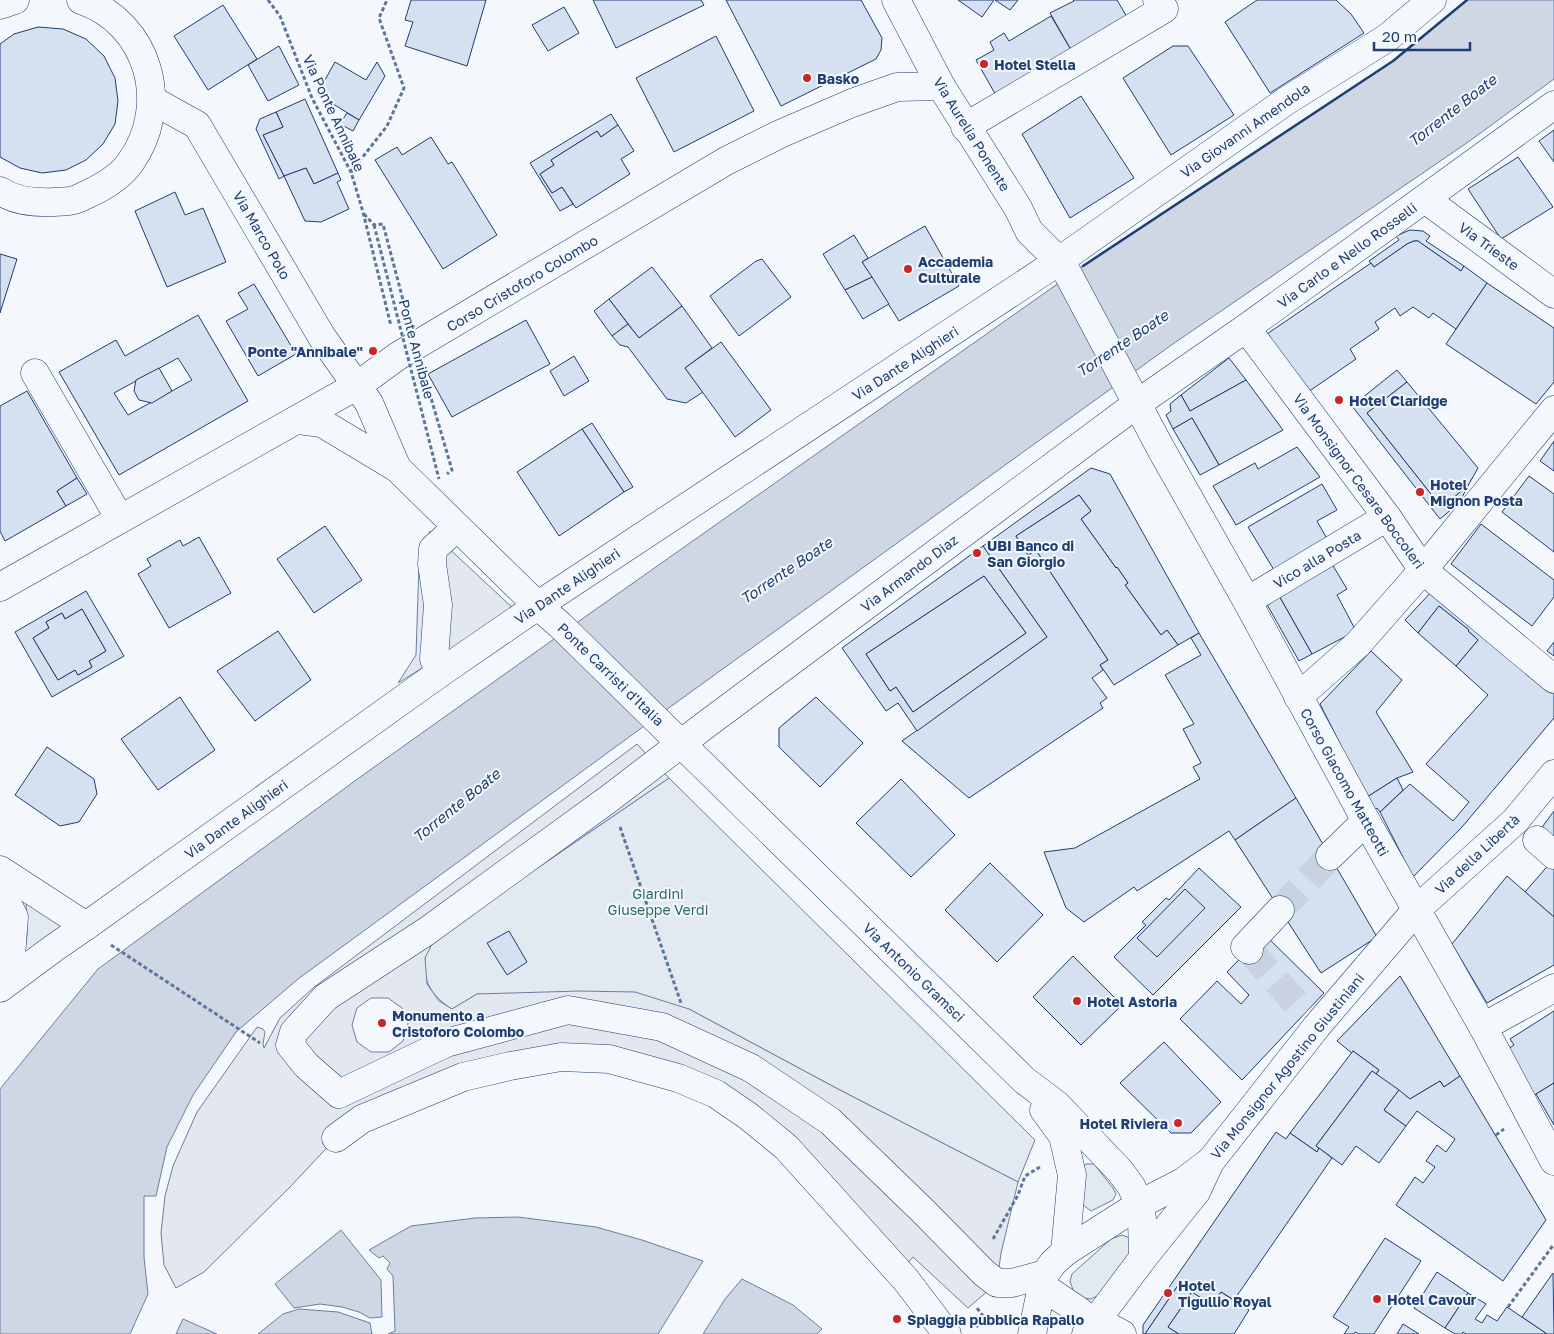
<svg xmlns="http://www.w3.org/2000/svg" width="1554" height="1334" viewBox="0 0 1554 1334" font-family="'Golos Text',sans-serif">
<rect width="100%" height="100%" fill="#f4f7fb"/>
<!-- green -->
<g fill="#e3e9f0" stroke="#687fa3">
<path d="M669,778L1035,1140L1018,1182L836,1088L689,1009L477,994L452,1009C434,998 422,982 425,960C425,953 432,944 435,938Z"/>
<path d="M26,900L64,926L23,961L27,936Z"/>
<path d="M1086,1164H1094L1113,1188L1116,1194L1113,1200L1091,1211L1083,1205L1084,1165Z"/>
<path d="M1122,1235L1132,1239V1252L1099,1295L1091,1299L1082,1298L1074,1293L1070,1281L1072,1274L1111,1239Z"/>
</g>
<!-- parking -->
<g fill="#e3e8f0" stroke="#687fa3" fill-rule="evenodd">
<path d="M430,531L515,610L398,683L416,655L419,563Z"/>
<path d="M637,744L669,778L435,938L425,958L427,984L439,1001L452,1009L477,994L580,991L635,992L689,1009L836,1088L1018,1182L1001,1253L997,1283L968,1308L913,1257L905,1266L750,1111L556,1053L336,1138L290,1187L204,1272L176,1288L164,1265L161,1233L165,1196L173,1166L197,1112L257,1027L263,1029L265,1032L263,1044L264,1048L280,1018L313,988ZM371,998H388L402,1008L408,1024L403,1041L389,1052H371L357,1042L352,1025L357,1008Z"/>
</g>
<!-- water -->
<g fill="#cfd7e4" stroke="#687fa3">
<path d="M1467,0H1554V79L1471,140L1170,346L677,702L298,979L236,1032L193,1095L167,1147L156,1196H144V1257L148,1294L130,1334H0V1089L98,969L363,775L592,612L1083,266L1393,61Z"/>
<path d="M518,1217L596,1227L642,1240L703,1261L658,1334H388L395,1331L393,1276L387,1269L390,1263L383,1256L379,1258L369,1250L411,1226L475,1218Z"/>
<path d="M341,1230L381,1280L382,1317L370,1318L359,1312L342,1307L320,1304L294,1308L275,1284Z"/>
<path d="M742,1279L793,1305L822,1329L817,1334H703L725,1299Z"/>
<path d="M299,1309L338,1312L370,1323L372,1334H258L283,1314Z"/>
<path d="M183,1319L217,1334H176Z"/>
</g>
<!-- building -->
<g fill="#d5e0f0" stroke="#1d3f73" fill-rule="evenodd">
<path d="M411,0H486L467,66L405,46L413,22L405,20Z"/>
<path d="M593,0H701L704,5L616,48Z"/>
<path d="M726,0H861L882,38L881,50L876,59L781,106Z"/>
<path d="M958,0H994L982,17Z"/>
<path d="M995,0H1018L1010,10Z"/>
<path d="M1073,0H1117L1131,24L1074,55L1050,13L1074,1Z"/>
<path d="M1257,0H1336L1351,14L1364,33L1270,93L1225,22Z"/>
<path d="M223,5L257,59L208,90L174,36Z"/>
<path d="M564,7L579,33L548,51L532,25Z"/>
<path d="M1051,16L1074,55L998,99L976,60L994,50L990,42L1004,33L1009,41Z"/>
<path d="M38,27L63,29L86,39L104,56L115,78L118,101L115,124L103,144L86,160L66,170L42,173L20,168L0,157V44L14,34Z"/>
<path d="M716,36L754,111L674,152L636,78Z"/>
<path d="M279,46L299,85L268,101L248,65Z"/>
<path d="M1173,46H1188L1234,115L1171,155L1123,78Z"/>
<path d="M335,62L366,80L377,62L385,76L359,120L317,94Z"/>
<path d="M1081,96L1134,178L1070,218L1022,134Z"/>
<path d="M305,99L338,173L314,184L306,168L284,176L263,135L283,127L276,112Z"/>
<path d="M276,112L283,127L263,135L284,176L279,179L256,129L260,119Z"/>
<path d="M347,113L359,120L353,131L340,124Z"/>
<path d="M611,114L618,125L601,137L597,131L551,160L554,165L540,174L552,193L562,187L573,204L560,211L530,163Z"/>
<path d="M618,125L634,151L621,159L630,174L576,208L562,187L552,193L540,174L554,165L551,160L597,131L601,137Z"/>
<path d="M1554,130V162L1539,141Z"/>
<path d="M431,137L448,164L452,162L497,235L443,269L375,160L397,147L402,155Z"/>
<path d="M1518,157L1553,207L1501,239L1468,189Z"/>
<path d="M306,168L314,184L338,173L341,180L337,182L349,209L321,222L305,221L284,176Z"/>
<path d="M175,192L185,215L203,208L226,262L167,287L135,211Z"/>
<path d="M925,226L959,286L899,321L862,262Z"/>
<path d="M1410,230L1423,231L1430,236L1426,241L1464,266L1461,271L1425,246L1418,241H1414L1407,244L1374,267L1369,261L1399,240L1396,236Z"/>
<path d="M854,235L868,258L862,262L872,277L845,290L823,254Z"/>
<path d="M1414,241H1418L1425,246L1461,271L1464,266L1487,283L1456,329L1433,313L1429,318L1413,307L1400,316L1395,308L1375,322L1379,329L1350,349L1356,359L1308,392L1267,334L1371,263L1374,267L1407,244Z"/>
<path d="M0,254L17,259L0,313Z"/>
<path d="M762,259L791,297L739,336L710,296L756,261Z"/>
<path d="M652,267L682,306L639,338L609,299Z"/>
<path d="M872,277L889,304L863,319L845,290Z"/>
<path d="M1487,283L1554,328V382L1536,404L1446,344Z"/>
<path d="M254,284L296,354L258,376L226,321L248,309L238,293Z"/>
<path d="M609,299L628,324L612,336L594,311Z"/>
<path d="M682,306L712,348L685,368L703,392L686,403L667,399L628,347L620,345L612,336L628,324L639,338Z"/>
<path d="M198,315L248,401L119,475L59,372L116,340L125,356ZM178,358L192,380L128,415L114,393Z"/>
<path d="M526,320L550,364L452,417L428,374Z"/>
<path d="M721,342L771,410L735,437L685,368Z"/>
<path d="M574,356L589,381L564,396L550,371Z"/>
<path d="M1229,358L1246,380L1190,411L1181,395Z"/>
<path d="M159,368L172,391L152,403L139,400L134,391L136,380Z"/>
<path d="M1397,370L1407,382L1367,413L1442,508L1469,484L1459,503L1440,519L1352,406Z"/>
<path d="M1246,380L1283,430L1219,465L1192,418L1173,429L1166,415L1171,411L1170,404L1181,395L1190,411Z"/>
<path d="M1407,382L1478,468L1469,484L1442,508L1367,413Z"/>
<path d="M27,391L77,478L57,491L66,506L5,541L0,531V406Z"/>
<path d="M1192,418L1219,465L1200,475L1173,429Z"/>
<path d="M592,423L633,487L624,492L582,429Z"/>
<path d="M582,429L624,492L559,536L517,472Z"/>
<path d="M1554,441V471L1540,461Z"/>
<path d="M1297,447L1320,477L1236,525L1213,486L1255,463L1258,469Z"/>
<path d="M1091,468L1110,474L1199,633L1178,645L1167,630L1161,635L1125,585L1128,583L1117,567L1116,568L1081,519L1091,511L1079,495L1016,536L1028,555L1036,550L1108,660L1100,665L1103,670L1092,678L1107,698L1100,703L1103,708L969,798L902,741L1047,637L983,546Z"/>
<path d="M1529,476L1554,494V552L1502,512Z"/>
<path d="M77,478L87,494L66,506L57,491Z"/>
<path d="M1322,484L1337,510L1317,521L1330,544L1277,575L1248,527Z"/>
<path d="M1079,495L1091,511L1081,519L1116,568L1117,567L1128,583L1125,585L1161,635L1167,630L1178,645L1114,685L1100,665L1108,660L1036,550L1028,555L1016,536Z"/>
<path d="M1481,524L1554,580V597L1532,626L1451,564Z"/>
<path d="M325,526L362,580L314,613L277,559Z"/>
<path d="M199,537L231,593L169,628L138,574L151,566L147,559L180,540L183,546Z"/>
<path d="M983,546L1047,637L917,731L898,703L886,711L842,648ZM984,576L1026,633L913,712L896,687L890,691L866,654Z"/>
<path d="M1332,564L1347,589L1337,595L1356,631L1312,654L1278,594Z"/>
<path d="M984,576L1026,633L913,712L896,687L890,691L866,654Z"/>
<path d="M1433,590L1554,691V718L1462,827L1413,877L1380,812L1410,784L1453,821L1469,802L1426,764L1488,695L1456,666L1478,640L1468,631L1469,630L1439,606L1418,633L1405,620Z"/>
<path d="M86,591L124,656L52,697L15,632ZM82,609L106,651L89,661L92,667L78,675L75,670L58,680L33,638L49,628L46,622L62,613L65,619Z"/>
<path d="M1278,594L1312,654L1299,661L1265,601Z"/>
<path d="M1439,606L1469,630L1468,631L1478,640L1456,666L1418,633Z"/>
<path d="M82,609L106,651L89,661L92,667L78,675L75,670L58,680L33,638L49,628L46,622L62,613L65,619Z"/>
<path d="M278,631L311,680L255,721L217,671Z"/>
<path d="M1199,633L1296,798L1235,840L1229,831L1137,891L1134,887L1084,922L1066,908L1044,852L1075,848L1200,779L1193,767L1201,763L1183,729L1194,724L1165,675L1201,655L1191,638Z"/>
<path d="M1554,642V656L1547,651Z"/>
<path d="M1371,651L1402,680L1376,712L1413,772L1397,778L1367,797L1320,704Z"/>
<path d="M180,697L215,750L158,790L121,739Z"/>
<path d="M816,697L863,743L820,787L779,747V728Z"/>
<path d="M47,747L94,779L97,794L79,822L60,826L15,795Z"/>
<path d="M1397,778L1403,790L1380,812L1377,808L1374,810L1367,797Z"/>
<path d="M901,779L955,835L911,877L856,823Z"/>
<path d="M1296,798L1377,937L1321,973L1235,840Z"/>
<path d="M1554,811V842L1540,830Z"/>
<path d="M1551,862L1554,864V917L1525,892Z"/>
<path d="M990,863L1043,915L997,962L945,910Z"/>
<path d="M1199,868L1241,907L1153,995L1114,957L1146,925L1142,922L1166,898L1169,900Z"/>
<path d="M1507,876L1554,917V965L1487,1003L1452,944Z"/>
<path d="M1185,889L1205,908L1157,957L1137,938Z"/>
<path d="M509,931L527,962L507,975L487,943Z"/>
<path d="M1264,934L1324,993L1242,1080L1180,1019L1217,981L1241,1004L1249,995L1227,972Z"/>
<path d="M1073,956L1122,1005L1081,1045L1033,997Z"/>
<path d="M1400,976L1460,1076L1444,1087L1440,1081L1410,1099L1376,1074L1379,1070L1353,1051L1352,1053L1337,1041Z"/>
<path d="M1554,1011V1083L1528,1099L1502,1053L1514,1045L1510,1039Z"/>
<path d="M1164,1042L1221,1102L1191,1133H1171L1120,1083Z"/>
<path d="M1353,1051L1379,1070L1376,1074L1372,1071L1316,1146L1319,1148L1317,1152L1290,1133Z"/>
<path d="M1372,1071L1399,1090L1384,1110L1406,1126L1379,1163L1356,1146L1342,1165L1316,1146Z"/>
<path d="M1460,1076L1546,1220L1503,1281L1396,1205L1415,1177L1423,1183L1435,1167L1426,1161L1437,1145L1446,1152L1455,1139L1417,1111L1406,1126L1384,1110L1399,1090L1410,1099L1440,1081L1444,1087Z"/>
<path d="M1554,1083V1125L1536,1094Z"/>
<path d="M1276,1132L1286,1139L1290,1133L1317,1152L1319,1148L1332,1158L1234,1300L1221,1292L1212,1305L1179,1284L1145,1334H1143V1325Z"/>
<path d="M1385,1238L1421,1261L1374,1334H1359L1355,1332L1354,1334H1344L1349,1327L1333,1317Z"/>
<path d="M1437,1272L1468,1293L1445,1328L1414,1308Z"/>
<path d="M1553,1273L1554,1334H1547L1522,1317Z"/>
<path d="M1179,1284L1192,1292L1168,1327L1179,1334H1145Z"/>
<path d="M1192,1292L1212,1305L1221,1292L1249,1310L1234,1334H1179L1168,1327Z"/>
<path d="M1468,1293L1486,1304L1475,1319L1482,1323L1487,1315L1497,1321L1507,1307L1547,1334H1466L1463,1332L1462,1334H1455L1445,1328Z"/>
<path d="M1403,1324L1419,1334H1397Z"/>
</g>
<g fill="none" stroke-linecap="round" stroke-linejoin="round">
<!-- minor-tunnel -->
<g stroke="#c9d2e0" stroke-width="28" stroke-dasharray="28 14" stroke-linecap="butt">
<path d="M1280,910L1330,856"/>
<path d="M1249,950L1305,1013"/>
</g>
<!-- minor casing -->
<g stroke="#1d3f73" stroke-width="29">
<g id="minor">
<path d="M0,5L15,0"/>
<path d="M152,100L197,125L322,337L369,403L397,468"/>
<path d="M965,127L1164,9L1157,0"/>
<path d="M0,191C15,201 37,203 55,202C61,201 68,202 74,200C79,199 83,196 88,194C103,187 120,177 130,163C172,105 149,23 81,0"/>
<path d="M1425,199L1554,294"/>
<path d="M1246,328L1387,517L1423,570L1554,679"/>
<path d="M35,373L120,519"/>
<path d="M298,420L322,423L397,468L538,606L560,625L1024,1080L1057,1105L1120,1171L1131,1186L1140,1204L1142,1219L1143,1258"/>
<path d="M1247,601L1387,517"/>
<path d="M440,673L434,659L438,605L432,564L433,549L456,528"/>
<path d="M1298,697L1358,644L1423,570L1554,410"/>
<path d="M1537,840L1554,855"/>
<path d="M1330,856L1366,821"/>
<path d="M0,870L86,926"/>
<path d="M0,889L14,917L11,956L0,981"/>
<path d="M1249,950L1245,947L1280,910"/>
<path d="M0,988L54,948L86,926L440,673L549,598L1059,261L1286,101L1387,38L1432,0"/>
<path d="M1483,1027L1554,988"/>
<path d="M1044,1110L1063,1136L1072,1175L1065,1252"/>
<path d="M336,1138L362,1119L463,1077L510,1066L561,1057L609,1059L678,1078L716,1094L748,1116L786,1147L906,1280L947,1334"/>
<path d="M1045,1274L1012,1283H997L984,1273L923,1211L830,1121L751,1068L662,1027L568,1010L446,1043L339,1094L306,1065L290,1045L294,1032L326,997L427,931L610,798L704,726L1138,403L1246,328L1554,105"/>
<path d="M1096,1320L1122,1334"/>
<path d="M1093,1324L1079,1311L1042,1286L1045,1274L1053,1263L1065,1252L1140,1204L1183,1182L1208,1163"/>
<path d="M1032,1334L1042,1286"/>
<path d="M1086,1334L1143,1258L1196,1192L1210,1162L1317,1026L1417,909"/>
</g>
</g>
<!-- major casing -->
<g stroke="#1d3f73" stroke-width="29">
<g id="major">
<path d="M896,0L941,86L1018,208L1029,231L1059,261L1068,274L1161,449L1247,601L1366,821L1483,1027L1554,1161"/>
<path d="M0,587L358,385L398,356L726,161L780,134L852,103L897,87L941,86"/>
<path d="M1417,909L1515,821L1554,774"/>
</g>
</g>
<!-- path -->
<g stroke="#5e769c" stroke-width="3" stroke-dasharray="4 2.5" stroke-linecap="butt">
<path d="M268,0L280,16L312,98L351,172L363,212L391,326"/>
<path d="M351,172L387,126L404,88L379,18L387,0"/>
<path d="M364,214L374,225L383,224L407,315"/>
<path d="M424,374L452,470L447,474"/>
<path d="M620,827L681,1003"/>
<path d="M111,945L260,1043"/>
<path d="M1496,1135L1504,1129"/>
<path d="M993,1239L1018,1195L1025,1176L1040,1167"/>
<path d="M1508,1307L1554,1244"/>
<path d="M976,1327L982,1321L983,1316L977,1308"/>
</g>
<!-- minor -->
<use href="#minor" stroke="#f4f7fb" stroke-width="28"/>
<!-- major -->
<use href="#major" stroke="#f4f7fb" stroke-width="28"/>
<!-- path-bridge -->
<path stroke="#5e769c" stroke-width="3" stroke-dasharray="4 2.5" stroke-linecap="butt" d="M374,225L439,479"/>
<!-- wall -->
<path stroke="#1d3f73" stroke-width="2.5" d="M1083,266L1393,61L1467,0"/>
</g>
<!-- markers -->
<g fill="#c62828" stroke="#f4f7fb" stroke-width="2">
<circle cx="984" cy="64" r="5"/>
<circle cx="807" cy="78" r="5"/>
<circle cx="908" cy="269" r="5"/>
<circle cx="373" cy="351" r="5"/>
<circle cx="1339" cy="400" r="5"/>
<circle cx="1420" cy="492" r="5"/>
<circle cx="977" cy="553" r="5"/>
<circle cx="1077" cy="1001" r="5"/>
<circle cx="382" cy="1023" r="5"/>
<circle cx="1178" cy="1123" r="5"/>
<circle cx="1168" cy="1293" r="5"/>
<circle cx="1377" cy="1299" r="5"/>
<circle cx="897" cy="1319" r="5"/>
</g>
<g text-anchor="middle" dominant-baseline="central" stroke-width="4" stroke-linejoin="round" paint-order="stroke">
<!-- poi labels -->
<g font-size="14" font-weight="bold" fill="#1d3f73" stroke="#f4f7fb" text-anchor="start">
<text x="994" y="64">Hotel Stella</text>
<text x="817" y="78">Basko</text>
<text x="918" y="261">Accademia<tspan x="918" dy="16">Culturale</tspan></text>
<text x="363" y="351" text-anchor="end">Ponte "Annibale"</text>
<text x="1349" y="400">Hotel Claridge</text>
<text x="1430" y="484">Hotel<tspan x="1430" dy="16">Mignon Posta</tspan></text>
<text x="987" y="545">UBI Banco di<tspan x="987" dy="16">San Giorgio</tspan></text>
<text x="1087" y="1001">Hotel Astoria</text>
<text x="392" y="1015">Monumento a<tspan x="392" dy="16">Cristoforo Colombo</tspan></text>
<text x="1168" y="1123" text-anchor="end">Hotel Riviera</text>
<text x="1178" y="1285">Hotel<tspan x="1178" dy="16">Tigullio Royal</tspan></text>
<text x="1387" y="1299">Hotel Cavour</text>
<text x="907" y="1319">Spiaggia pubblica Rapallo</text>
</g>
<!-- street labels -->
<g font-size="14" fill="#1d3f73" stroke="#f4f7fb">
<text transform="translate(334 113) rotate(65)">Via Ponte Annibale</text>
<text transform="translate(1245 130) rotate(-35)">Via Giovanni Amendola</text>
<text transform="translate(972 134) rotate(58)">Via Aurelia Ponente</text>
<text transform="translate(262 235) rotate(60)">Via Marco Polo</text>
<text transform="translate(1489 246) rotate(36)">Via Trieste</text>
<text transform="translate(1347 255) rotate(-36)">Via Carlo e Nello Rosselli</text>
<text transform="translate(522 283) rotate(-31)">Corso Cristoforo Colombo</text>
<text transform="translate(417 349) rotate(75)">Ponte Annibale</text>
<text transform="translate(905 363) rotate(-33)">Via Dante Alighieri</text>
<text transform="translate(1359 481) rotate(54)">Via Monsignor Cesare Boccoleri</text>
<text transform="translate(1317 559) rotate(-31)">Vico alla Posta</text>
<text transform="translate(909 573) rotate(-37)">Via Armando Diaz</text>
<text transform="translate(567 586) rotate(-34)">Via Dante Alighieri</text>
<text transform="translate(611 674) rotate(44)">Ponte Carristi d'Italia</text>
<text transform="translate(1345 782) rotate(61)">Corso Giacomo Matteotti</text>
<text transform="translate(236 819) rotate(-36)">Via Dante Alighieri</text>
<text transform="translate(1477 854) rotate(-43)">Via della Libertà</text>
<text transform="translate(914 972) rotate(44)">Via Antonio Gramsci</text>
<text transform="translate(1287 1066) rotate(-51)">Via Monsignor Agostino Giustiniani</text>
</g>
<!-- park labels -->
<g font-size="14" fill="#2c6c60" stroke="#f4f7fb">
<text x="658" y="893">Giardini<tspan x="658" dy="16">Giuseppe Verdi</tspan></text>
</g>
<!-- water labels -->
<g font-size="15" font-style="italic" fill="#1d3f73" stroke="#f4f7fb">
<text transform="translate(1452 110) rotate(-38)">Torrente Boate</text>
<text transform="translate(1122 343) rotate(-34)">Torrente Boate</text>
<text transform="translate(786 570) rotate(-34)">Torrente Boate</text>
<text transform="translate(456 805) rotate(-39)">Torrente Boate</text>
</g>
</g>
<!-- scale -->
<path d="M1374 42v8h96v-8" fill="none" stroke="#1d3f73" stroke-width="2.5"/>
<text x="1382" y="42" font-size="15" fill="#1d3f73" stroke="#f4f7fb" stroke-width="4" paint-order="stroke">20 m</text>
</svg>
